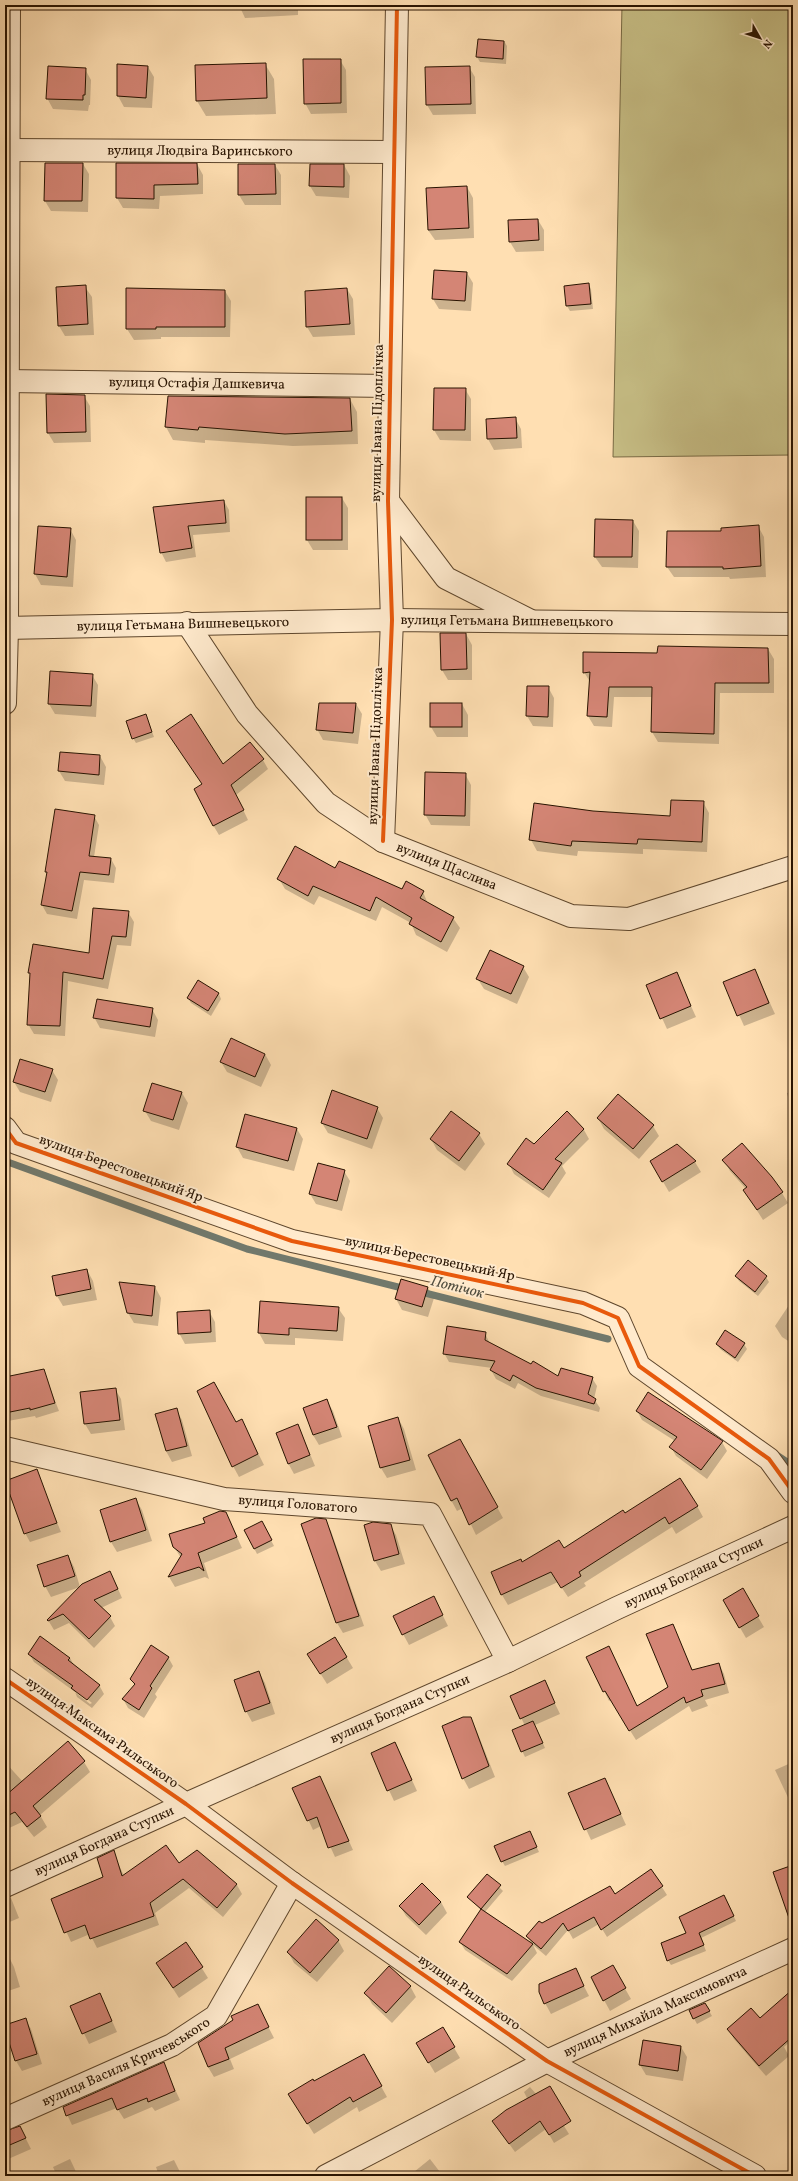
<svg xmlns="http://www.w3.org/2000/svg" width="798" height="2181" viewBox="0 0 798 2181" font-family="Vollkorn,serif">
<rect width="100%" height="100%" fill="#ffdfb2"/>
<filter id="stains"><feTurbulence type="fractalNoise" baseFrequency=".005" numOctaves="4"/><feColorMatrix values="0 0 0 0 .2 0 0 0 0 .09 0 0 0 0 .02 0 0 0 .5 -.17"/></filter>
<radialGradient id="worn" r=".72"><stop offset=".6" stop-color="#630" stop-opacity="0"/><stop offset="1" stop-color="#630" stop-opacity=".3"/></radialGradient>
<!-- green -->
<path fill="#c8c087" stroke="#786a44" d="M622,5H793V455L613,457Z"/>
<!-- shadow -->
<g fill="#0003" fill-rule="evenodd">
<path d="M239,5H298V15L245,18Z"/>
<path d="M479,40L504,41L507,46L506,64L480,62L477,57Z"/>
<path d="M340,60L346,70L347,113L311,114L305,103Z"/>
<path d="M265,64L274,79L276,114L206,116L197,101Z"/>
<path d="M118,65L148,67L154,77L152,108L124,107L118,96Z"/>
<path d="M469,67L475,77L476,114L433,115L427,105L426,68Z"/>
<path d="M85,69L91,80L90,105H89L88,111L53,109L47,98Z"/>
<path d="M83,164L89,174L88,212L51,211L45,201Z"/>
<path d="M197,164L203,175V194L160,196L159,209L123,208L117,198Z"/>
<path d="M275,165L281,175V205H245L239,195Z"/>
<path d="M344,165L350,176L349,198L316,196L310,186Z"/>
<path d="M467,187L473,198L474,238L435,240L428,230Z"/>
<path d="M538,220L544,230V251L516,252L510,242Z"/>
<path d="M467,273L473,283L471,311L439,309L433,299Z"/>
<path d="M589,285L591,289L593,309L570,311L567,306Z"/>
<path d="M85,287L92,297L94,335L65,336L59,326L57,288Z"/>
<path d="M127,289L225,291L231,301L230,337H161V339L134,340L127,329Z"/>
<path d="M347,289L353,299L355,335L313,337L307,327L306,291Z"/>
<path d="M465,389L471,399V441L440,440L434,430Z"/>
<path d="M84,396L90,406L91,442L54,443L48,433Z"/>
<path d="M169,397L350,399L357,412L358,444L293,446L205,440V443L173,440L166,427Z"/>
<path d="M515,418L521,429L522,448L494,450L488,439L487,420Z"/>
<path d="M342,498L348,508V550H313L307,540Z"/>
<path d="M224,501L229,510L230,532L193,535L196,557L166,562L161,552L154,508Z"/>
<path d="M633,521L639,531L638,568L602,567L595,557Z"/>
<path d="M758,526L764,537L766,577L730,579L729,577H674L667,567L722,532Z"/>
<path d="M39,527L70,529L76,540L73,587L41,585L35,574Z"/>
<path d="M466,634L472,645V680H448L442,670Z"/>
<path d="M768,649L774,659V693H720L719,744L658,742L652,732L653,697H614L612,727L594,726L588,716L590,682L584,672L658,654Z"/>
<path d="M92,675L98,685L96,717L55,714L49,704Z"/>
<path d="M548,687L554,698L553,727L533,726L527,716Z"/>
<path d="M356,704L362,714L358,744L323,740L317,729Z"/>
<path d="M462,704L468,715V737H437L431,727Z"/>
<path d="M146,715L154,737L136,743L133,738Z"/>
<path d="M100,756L106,767L104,785L65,781L59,771Z"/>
<path d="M263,760L268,769L236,795L248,820L219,835L213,825L203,785L223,765Z"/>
<path d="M465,774L471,785L470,826L431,825L425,814Z"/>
<path d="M703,802L709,813L707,852L643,849V854L578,851L577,856L537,851L531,840L593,812L671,817Z"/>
<path d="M94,816L99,825L94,857L111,859L116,868L114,883L84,880L77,919L47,914L42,905L48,875L46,872Z"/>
<path d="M336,869L402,890L423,892L428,904L453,918L460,928L447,952L416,935L411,923L382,907L376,921L319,896L314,905L285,889L279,879Z"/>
<path d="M128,912L134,922L131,946L117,945L108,989L68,981L65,1036L34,1034L28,1024L31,976L29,972L90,954Z"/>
<path d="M523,967L529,977L517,1004L484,989L477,978Z"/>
<path d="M755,970L775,1014L744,1026L725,983Z"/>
<path d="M676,973L696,1017L667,1029L647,985Z"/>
<path d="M198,982L219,994L221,999L211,1016L191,1003L188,998Z"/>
<path d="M152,1009L158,1020L155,1037L100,1028L94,1017Z"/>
<path d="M265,1054L271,1065L261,1087L227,1072L221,1062Z"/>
<path d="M52,1070L58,1080L51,1102L20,1092L14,1082Z"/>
<path d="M793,1092V1116L787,1093Z"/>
<path d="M182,1093L188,1103L179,1130L151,1121L145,1111Z"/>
<path d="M377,1108L383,1118L372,1149L328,1133L322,1123Z"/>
<path d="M567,1113L584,1130L589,1139L562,1166L566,1173L549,1198L514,1174L509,1164L534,1145Z"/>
<path d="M246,1115L297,1129L303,1139L294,1171L243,1158L237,1147Z"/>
<path d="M598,1118L653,1126L659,1136L639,1159L604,1129Z"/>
<path d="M479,1134L485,1144L465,1171L437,1150L431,1139Z"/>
<path d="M677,1146L695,1162L701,1172L669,1192L651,1161Z"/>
<path d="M724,1160L782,1193L788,1203L763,1220L744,1190L746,1189L730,1171Z"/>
<path d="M344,1171L350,1181L342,1211L316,1204L310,1194Z"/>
<path d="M87,1270L93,1281L97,1300L63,1306L57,1296L54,1277Z"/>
<path d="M736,1276L766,1277L769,1282L758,1296L739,1281Z"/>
<path d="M155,1287L161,1298L158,1326L134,1323L128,1313Z"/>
<path d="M428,1288L434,1298L428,1317L402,1310L396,1299Z"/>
<path d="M793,1299V1344L782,1337L775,1326Z"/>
<path d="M338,1308L345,1318L343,1341L295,1338V1345L265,1344L259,1333Z"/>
<path d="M209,1311L215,1322L216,1342L185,1344L179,1333Z"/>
<path d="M485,1333L490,1344L559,1378H592L597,1386L594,1399L600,1408L599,1412L541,1396L518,1383L515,1389L496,1379L491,1370L492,1368L449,1362L444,1353Z"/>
<path d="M717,1344H744L747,1349L738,1362L720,1349Z"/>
<path d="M43,1370L59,1411L36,1418L35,1416L8,1421L5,1416V1378Z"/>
<path d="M115,1389L121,1399L125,1430L91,1434L85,1424L81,1393Z"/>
<path d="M327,1401L333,1411L342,1437L319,1445L313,1435Z"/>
<path d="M176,1409L182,1420L192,1456L172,1462L166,1451L156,1414Z"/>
<path d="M637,1411L722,1442L727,1451L707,1479L676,1456L671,1447L675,1441L642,1420Z"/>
<path d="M398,1418L404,1429L416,1470L387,1478L381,1468L370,1426Z"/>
<path d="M242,1421L264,1465L239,1477L233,1466L236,1423Z"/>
<path d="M298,1425L315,1466L294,1474L288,1463Z"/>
<path d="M466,1450L503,1518L476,1535L463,1508L457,1511L451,1500Z"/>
<path d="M36,1471L61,1532L30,1542L25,1533Z"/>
<path d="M136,1500L142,1510L152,1541L117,1552L111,1542L102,1511Z"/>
<path d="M697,1506L703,1517L676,1534L672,1527L584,1583L586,1586L568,1597L558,1582L508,1605L502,1595L522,1563L564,1549L625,1514Z"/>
<path d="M226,1513L242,1548L204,1563L209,1579L205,1577L175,1587L169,1577L181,1558L174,1547Z"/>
<path d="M325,1520L331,1531L364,1626L343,1633L337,1623L316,1561Z"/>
<path d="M390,1525L396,1535L405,1564L381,1571L375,1561Z"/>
<path d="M264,1527L274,1546L257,1554L245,1530Z"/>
<path d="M68,1556L74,1567L80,1587L51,1597L45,1586Z"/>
<path d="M115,1582L122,1598L101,1608L110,1617L115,1626L94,1648L69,1623L54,1630L48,1620Z"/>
<path d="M742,1590L764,1627L746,1638L724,1600Z"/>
<path d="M439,1608L448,1626L409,1645L403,1634Z"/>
<path d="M672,1625L693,1671L719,1664L724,1674L729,1693L705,1700L708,1706L692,1712L689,1706L636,1740L611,1700L609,1701L588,1657L637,1707L669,1688Z"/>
<path d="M40,1637L70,1658L74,1665L99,1685L104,1694L92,1708L77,1697L75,1692L34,1662L29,1654ZM75,1689L92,1703L90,1704L75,1692Z"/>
<path d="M335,1638L353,1668L327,1684L315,1665Z"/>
<path d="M168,1657L173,1666L155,1694L157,1697L144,1718L128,1708L123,1699L135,1686L131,1679Z"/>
<path d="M259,1672L265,1683L275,1714L252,1722L246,1711Z"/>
<path d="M544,1681L560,1714L535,1725L545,1748L525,1757L513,1731L525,1726L511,1696Z"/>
<path d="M470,1718L476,1729L495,1777L469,1789L463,1778Z"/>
<path d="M395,1743L417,1791L394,1801L372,1753Z"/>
<path d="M5,1762L23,1782L84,1762L90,1772L40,1815L47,1827L34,1837L22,1822L5,1830Z"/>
<path d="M793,1762V1808L775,1770Z"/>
<path d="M320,1777L353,1850L335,1857L321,1826L313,1830L294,1789Z"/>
<path d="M605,1779L626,1825L591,1840L570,1794Z"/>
<path d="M532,1837L539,1852L505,1866L502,1861Z"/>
<path d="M197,1851L237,1885L242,1894L223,1917L189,1888L155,1913L159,1925L97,1948L90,1934L71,1942L52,1900L105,1878L113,1852L124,1876L179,1865Z"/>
<path d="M651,1870L667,1895L607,1937L599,1924L573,1939L568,1930L546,1956L533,1945L537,1953L512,1981L465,1950L460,1942L481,1910L469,1897L487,1875L503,1891L485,1912L532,1944L527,1936L542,1925L615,1896Z"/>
<path d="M422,1884L441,1902L447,1913L426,1935L406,1916L400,1906Z"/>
<path d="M11,1898L19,1918L5,1924V1899Z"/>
<path d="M726,1901L736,1921L701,1938L706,1951L671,1965L668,1960L687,1934Z"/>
<path d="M338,1940L344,1951L317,1982L294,1963L288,1952Z"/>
<path d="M186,1943L208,1978L179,1998L157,1964Z"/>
<path d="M10,1959L14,1967L20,1987L5,1992V1960Z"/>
<path d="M612,1966L631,1999L610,2011L592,1978Z"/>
<path d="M575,1969L589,1996L551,2014L545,2003Z"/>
<path d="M410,1986L416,1997L392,2023L372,2004L366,1993Z"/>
<path d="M793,1990V2039L784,2047L789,2056L766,2076L734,2039L728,2029L760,2019Z"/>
<path d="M100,1994L117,2032L89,2044L71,2006Z"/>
<path d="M705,2004L712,2016L697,2024L690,2011Z"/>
<path d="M257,2005L274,2038L230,2059L234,2069L214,2077L208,2067Z"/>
<path d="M25,2019L31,2029L42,2064L22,2071L16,2061L5,2026Z"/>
<path d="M443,2029L460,2058L435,2073L417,2043Z"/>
<path d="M681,2047L687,2057L683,2081L646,2075L640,2065Z"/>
<path d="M163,2064L180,2100L155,2111L152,2107L124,2119L117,2108L72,2125L64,2108Z"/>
<path d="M369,2065L387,2097L359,2112L357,2107L314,2134L296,2105L314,2082Z"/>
<path d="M530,2087L564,2126L569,2134L554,2143L546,2129L515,2152L493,2121L528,2100L524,2092Z"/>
<path d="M20,2127L31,2149L6,2160L5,2132Z"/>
<path d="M70,2159L78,2176H57L53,2167Z"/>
<path d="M430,2159L443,2176H409Z"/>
<path d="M174,2160L182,2176H159L156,2167Z"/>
</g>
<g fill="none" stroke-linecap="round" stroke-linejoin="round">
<!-- stream -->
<g stroke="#71786b" stroke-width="7">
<path d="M5,1161L247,1249L406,1289"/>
<path d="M417,1291L608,1339"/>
<path d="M775,1454L793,1466"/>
</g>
</g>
<!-- building -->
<g fill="#d48575" stroke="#281300">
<path d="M478,39L504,41L503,59L476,57Z"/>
<path d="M303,59H341V103L304,104Z"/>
<path d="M266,63L267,98L196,101L195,65Z"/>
<path d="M117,64L148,66L146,98L117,96Z"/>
<path d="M48,66L86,68L85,95H83V100L46,99Z"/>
<path d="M470,66L471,104L426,105L425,67Z"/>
<path d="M45,163H83L82,201H44Z"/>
<path d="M116,163H197L198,184L154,185V199L116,198Z"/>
<path d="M238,164H275L276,194L238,195Z"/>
<path d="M310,164H344V187L309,186Z"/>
<path d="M467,186L469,228L428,230L426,188Z"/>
<path d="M538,219L539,240L509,242L508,220Z"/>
<path d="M434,270L467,272L465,301L432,299Z"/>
<path d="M589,283L591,304L566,306L564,286Z"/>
<path d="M86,285L88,324L58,326L56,287Z"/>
<path d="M126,288L225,290V327H156V329H126Z"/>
<path d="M347,288L350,324L306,327L305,291Z"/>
<path d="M434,388H466L465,430H433Z"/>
<path d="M46,394L85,395L86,432L47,433Z"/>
<path d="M168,396L350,398L352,431L285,434L199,427L198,430L165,427Z"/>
<path d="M516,417L517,438L487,439L486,419Z"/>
<rect x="306" y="497" width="36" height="43"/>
<path d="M224,500L226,523L188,526L192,548L160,553L153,507Z"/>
<path d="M595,519L633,520L632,557H594Z"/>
<path d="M759,525L761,566L723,569V567H666L667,531H721V528Z"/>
<path d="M38,526L71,528L67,577L34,574Z"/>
<path d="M440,633H466L467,669L441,670Z"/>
<path d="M658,646L768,648L769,683H715L714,734L651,732L652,687H609L607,717L587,716L590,672L583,673V652L657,653Z"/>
<path d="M50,671L93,674L91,706L48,704Z"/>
<path d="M527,686H549L548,717L526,716Z"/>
<path d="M319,703H356L353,733L316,730Z"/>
<rect x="430" y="703" width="32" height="24"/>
<path d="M146,714L152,732L132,739L126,721Z"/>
<path d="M191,714L223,764L250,742L264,759L231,785L244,810L213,826L194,789L202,784L166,731Z"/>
<path d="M60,752L100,755L99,775L58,771Z"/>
<path d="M425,772L466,773L465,816L424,815Z"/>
<path d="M671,800L704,801L702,842L638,839L637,844L572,841L571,846L529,840L534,803L593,811L670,816Z"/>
<path d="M55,809L95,815L89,856L111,858L109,875L80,872L72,911L41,905L47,872H45Z"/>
<path d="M295,846L335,868L339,861L402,889L406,881L424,891L420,898L454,917L441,942L409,924L412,918L376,897L370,911L313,886L308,896L277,879Z"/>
<path d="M93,908L129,911L126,937L112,936L103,979L63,972L60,1026L27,1025L30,973H28L33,944L89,953Z"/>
<path d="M490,950L524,966L511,994L476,979Z"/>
<path d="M755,969L769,1003L737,1016L723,982Z"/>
<path d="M677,972L691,1006L660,1019L646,985Z"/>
<path d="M198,980L219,993L208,1011L187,998Z"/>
<path d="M97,999L153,1008L150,1027L93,1018Z"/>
<path d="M231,1038L265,1054L255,1077L220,1062Z"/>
<path d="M20,1059L53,1069L45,1092L13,1082Z"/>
<path d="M152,1083L182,1092L173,1120L143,1111Z"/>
<path d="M332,1090L378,1107L367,1139L321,1123Z"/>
<path d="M618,1094L654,1125L633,1149L597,1118Z"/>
<path d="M451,1111L480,1133L459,1161L430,1139Z"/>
<path d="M567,1111L584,1129L555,1159L562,1163L543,1190L507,1164L526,1138L534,1144Z"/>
<path d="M245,1114L297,1128L288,1161L236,1147Z"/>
<path d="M742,1143L772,1177L783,1192L757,1210L743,1190L747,1187L722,1160Z"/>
<path d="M677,1144L696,1161L662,1182L650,1161Z"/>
<path d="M318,1163L345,1170L337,1201L309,1194Z"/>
<path d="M748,1260L767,1276L755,1292L735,1276Z"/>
<path d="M87,1269L91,1289L56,1296L52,1276Z"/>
<path d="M401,1279L428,1287L422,1307L395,1299Z"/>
<path d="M119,1282L155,1286L152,1316L127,1313Z"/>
<path d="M260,1301L339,1307L337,1331L289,1328V1335L258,1333Z"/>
<path d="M210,1310L211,1332L178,1334L177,1312Z"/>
<path d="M447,1326L486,1332L485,1340L531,1364L533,1361L558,1376L561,1368L593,1377L588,1394L596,1399L594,1404L536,1388L513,1375L510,1381L490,1370L495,1361L443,1354Z"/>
<path d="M725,1330L745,1343L735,1358L716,1344Z"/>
<path d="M44,1369L55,1403L30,1410V1408L5,1413V1377Z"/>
<path d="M214,1382L236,1422L242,1419L258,1454L232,1467L197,1391Z"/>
<path d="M116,1388L120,1420L84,1424L80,1392Z"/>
<path d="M648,1392L723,1441L701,1470L669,1447L677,1437L636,1411Z"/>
<path d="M327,1399L337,1427L313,1435L303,1408Z"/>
<path d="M177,1408L187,1446L166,1451L155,1414Z"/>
<path d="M398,1417L410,1460L380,1468L368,1426Z"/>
<path d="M298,1424L310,1455L288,1464L276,1433Z"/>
<path d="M460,1439L498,1507L469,1525L457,1498L451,1501L428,1455Z"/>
<path d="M37,1469L57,1523L24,1534L5,1481Z"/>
<path d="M680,1478L698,1506L669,1524L665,1517L579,1572L581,1576L561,1588L551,1572L501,1595L491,1572L521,1559L522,1562L559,1540L564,1548L623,1510L625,1513Z"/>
<path d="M136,1498L146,1530L110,1542L100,1510Z"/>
<path d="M220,1511L226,1512L237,1537L198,1553L204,1571L199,1567L168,1577L182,1554L173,1547L169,1534L205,1523L203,1518Z"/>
<path d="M316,1518L326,1519L359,1616L336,1623L301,1524Z"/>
<path d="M262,1521L272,1540L254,1549L244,1530Z"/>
<path d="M373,1522L391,1524L399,1554L374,1561L364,1525Z"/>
<path d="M68,1555L75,1576L44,1587L37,1565Z"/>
<path d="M110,1571L118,1589L94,1600L111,1616L89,1639L63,1614L48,1621L47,1620L82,1584Z"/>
<path d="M743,1588L759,1616L739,1628L723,1600Z"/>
<path d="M434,1596L443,1615L402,1635L393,1616Z"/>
<path d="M673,1624L692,1670L719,1663L725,1684L701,1690L703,1696L686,1703L684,1697L629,1731L605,1691L603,1692L586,1657L609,1646L637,1706L668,1687L646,1634Z"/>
<path d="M40,1636L70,1658L68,1660L100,1685L87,1700L71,1688L73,1686L28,1654Z"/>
<path d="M335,1637L347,1657L320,1674L307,1654Z"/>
<path d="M151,1645L169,1657L150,1686L152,1688L139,1710L122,1699L135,1684L130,1679Z"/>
<path d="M259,1671L270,1703L245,1712L234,1680Z"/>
<path d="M545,1680L555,1703L520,1719L510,1696Z"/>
<path d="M463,1717H471L489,1766L462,1779L442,1726Z"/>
<path d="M533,1721L543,1743L521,1752L512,1730Z"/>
<path d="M68,1741L85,1761L33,1806L41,1816L27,1827L15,1812L5,1817V1796Z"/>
<path d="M395,1742L412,1780L387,1791L371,1753Z"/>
<path d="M320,1776L349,1841L328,1848L317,1817L307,1821L292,1788Z"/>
<path d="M605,1778L621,1814L584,1830L568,1793Z"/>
<path d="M530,1831L537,1847L501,1862L494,1846Z"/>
<path d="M166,1845L179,1863L197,1850L237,1884L217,1908L183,1879L150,1903L154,1916L90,1939L85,1925L64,1933L51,1899L103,1877L97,1858L114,1850L122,1876Z"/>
<path d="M793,1865V1920L790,1921L773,1872Z"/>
<path d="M651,1869L663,1886L601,1930L594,1917L568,1931L563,1923L541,1949L526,1936L539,1921L542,1923L610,1886L615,1894Z"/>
<path d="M487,1874L501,1885L481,1909L467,1897Z"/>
<path d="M422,1883L441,1902L419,1925L399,1906Z"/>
<path d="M724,1895L734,1916L699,1933L704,1945L667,1961L661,1943L686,1933L679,1917Z"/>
<path d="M481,1909L533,1944L507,1974L459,1942Z"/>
<path d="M316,1919L339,1940L310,1973L287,1952Z"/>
<path d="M186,1942L203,1967L173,1988L156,1963Z"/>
<path d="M613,1965L626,1988L603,2001L591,1977Z"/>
<path d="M389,1966L411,1986L386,2013L364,1993Z"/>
<path d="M576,1968L584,1986L544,2004L539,1992V1984Z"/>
<path d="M793,1989V2036L759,2066L727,2029L751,2008L760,2018Z"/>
<path d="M100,1993L112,2021L82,2034L70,2006Z"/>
<path d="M705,2003L710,2011L693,2019L689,2010Z"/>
<path d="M258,2004L269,2027L225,2048L229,2059L208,2067L198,2043L233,2020L231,2016Z"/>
<path d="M26,2018L37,2054L15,2061L5,2030V2025Z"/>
<path d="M443,2027L455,2047L428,2063L416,2043Z"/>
<path d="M643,2040L681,2046L678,2071L639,2065Z"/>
<path d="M364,2054L382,2086L353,2102L350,2097L307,2124L288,2094L313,2079L314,2081Z"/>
<path d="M164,2062L175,2091L148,2102L147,2098L117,2110L112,2098L66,2116L63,2107Z"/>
<path d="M550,2086L571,2121L549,2135L540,2121L509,2144L492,2121L506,2110Z"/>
<path d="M20,2126L26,2138L5,2147V2131Z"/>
</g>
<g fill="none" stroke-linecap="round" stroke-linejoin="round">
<!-- minor casing -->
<g stroke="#5e462c" stroke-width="24">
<g id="minor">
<path id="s1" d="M5,150L394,152"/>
<path id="s2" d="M5,381L390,386"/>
<path d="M388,501L446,578L529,620"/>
<path id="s3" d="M187,623L247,714L326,803L383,841L571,916L629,919L793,867"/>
<path id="s4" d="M5,628L392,620L793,624"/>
<path d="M5,703L7,628L9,5"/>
<path d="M383,841L392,620L388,501L397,5"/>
<path d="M5,1128L16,1143L292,1241L583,1303L618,1318L639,1366L769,1459L793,1492"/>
<path id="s5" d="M5,1448L224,1499L430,1514L508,1661"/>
<path id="s6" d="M5,1679L186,1804L508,1661L617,1608L793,1527"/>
<path id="s7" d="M5,2119L172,2045L216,2016L292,1883"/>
<path id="s8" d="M326,2176L547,2061L793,1949"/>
</g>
</g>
<!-- tertiary casing -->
<g stroke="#5e462c" stroke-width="24">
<g id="tertiary">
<path id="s9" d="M5,1886L186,1804L292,1883L547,2061L755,2176"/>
</g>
</g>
<!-- minor -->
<use href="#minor" stroke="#ffeacd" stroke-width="22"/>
<!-- tertiary -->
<use href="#tertiary" stroke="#ffeacd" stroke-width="22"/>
<!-- cycleway casing -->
<g stroke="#ffeacd" stroke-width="6">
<g id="cycleway">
<path d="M383,841L392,620L388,501L397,5"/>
<path d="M5,1128L16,1143L292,1241L583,1303L618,1318L639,1366L769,1459L793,1492"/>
<path d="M5,1679L186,1804L292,1883L547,2061L755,2176"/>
</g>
</g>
<!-- cycleway -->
<use href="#cycleway" stroke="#e8590c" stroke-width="4"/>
</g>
<g text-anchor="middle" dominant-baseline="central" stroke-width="4" stroke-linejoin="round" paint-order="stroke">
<!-- street labels -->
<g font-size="14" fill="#281300" stroke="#ffeacd">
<text stroke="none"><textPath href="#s1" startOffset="195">вулиця Людвіга Варинського</textPath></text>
<text stroke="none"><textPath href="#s2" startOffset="192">вулиця Остафія Дашкевича</textPath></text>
<text transform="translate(378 423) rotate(-89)">вулиця Івана Підоплічка</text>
<text stroke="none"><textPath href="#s4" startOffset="502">вулиця Гетьмана Вишневецького</textPath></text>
<text stroke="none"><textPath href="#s4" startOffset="178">вулиця Гетьмана Вишневецького</textPath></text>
<text transform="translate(376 746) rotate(-88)">вулиця Івана Підоплічка</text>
<text stroke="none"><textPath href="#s3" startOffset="365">вулиця Щаслива</textPath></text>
<text transform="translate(121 1169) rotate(20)">вулиця Берестовецький Яр</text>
<text transform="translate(430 1259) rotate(12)">вулиця Берестовецький Яр</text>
<text stroke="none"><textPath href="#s5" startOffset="299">вулиця Головатого</textPath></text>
<text stroke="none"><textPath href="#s6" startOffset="778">вулиця Богдана Ступки</textPath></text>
<text stroke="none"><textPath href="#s6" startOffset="454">вулиця Богдана Ступки</textPath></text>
<text transform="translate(102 1733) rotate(35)">вулиця Максима Рильського</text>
<text stroke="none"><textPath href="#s9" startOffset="109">вулиця Богдана Ступки</textPath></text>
<text transform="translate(469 1993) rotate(35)">вулиця Рильського</text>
<text stroke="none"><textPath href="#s8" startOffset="368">вулиця Михайла Максимовича</textPath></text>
<text stroke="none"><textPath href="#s7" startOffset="134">вулиця Василя Кричевського</textPath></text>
</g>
<!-- water labels -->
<g font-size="15" font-style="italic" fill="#524e3f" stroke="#ffeacd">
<text transform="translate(457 1288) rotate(14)">Потічок</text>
</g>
</g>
<!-- margin -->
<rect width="798" height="2181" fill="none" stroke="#ffdfb2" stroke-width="20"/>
<rect x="6" y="6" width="786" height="2169" fill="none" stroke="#281300" stroke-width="2"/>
<rect x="10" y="10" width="778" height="2161" fill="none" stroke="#281300"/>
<!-- north arrow -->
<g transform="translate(760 38) rotate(129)" stroke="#ffeacd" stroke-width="3" paint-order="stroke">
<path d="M0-3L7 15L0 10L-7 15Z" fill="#281300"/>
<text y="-6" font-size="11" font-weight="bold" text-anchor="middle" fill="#281300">N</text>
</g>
<rect width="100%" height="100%" filter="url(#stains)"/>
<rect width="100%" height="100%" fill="url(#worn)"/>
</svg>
